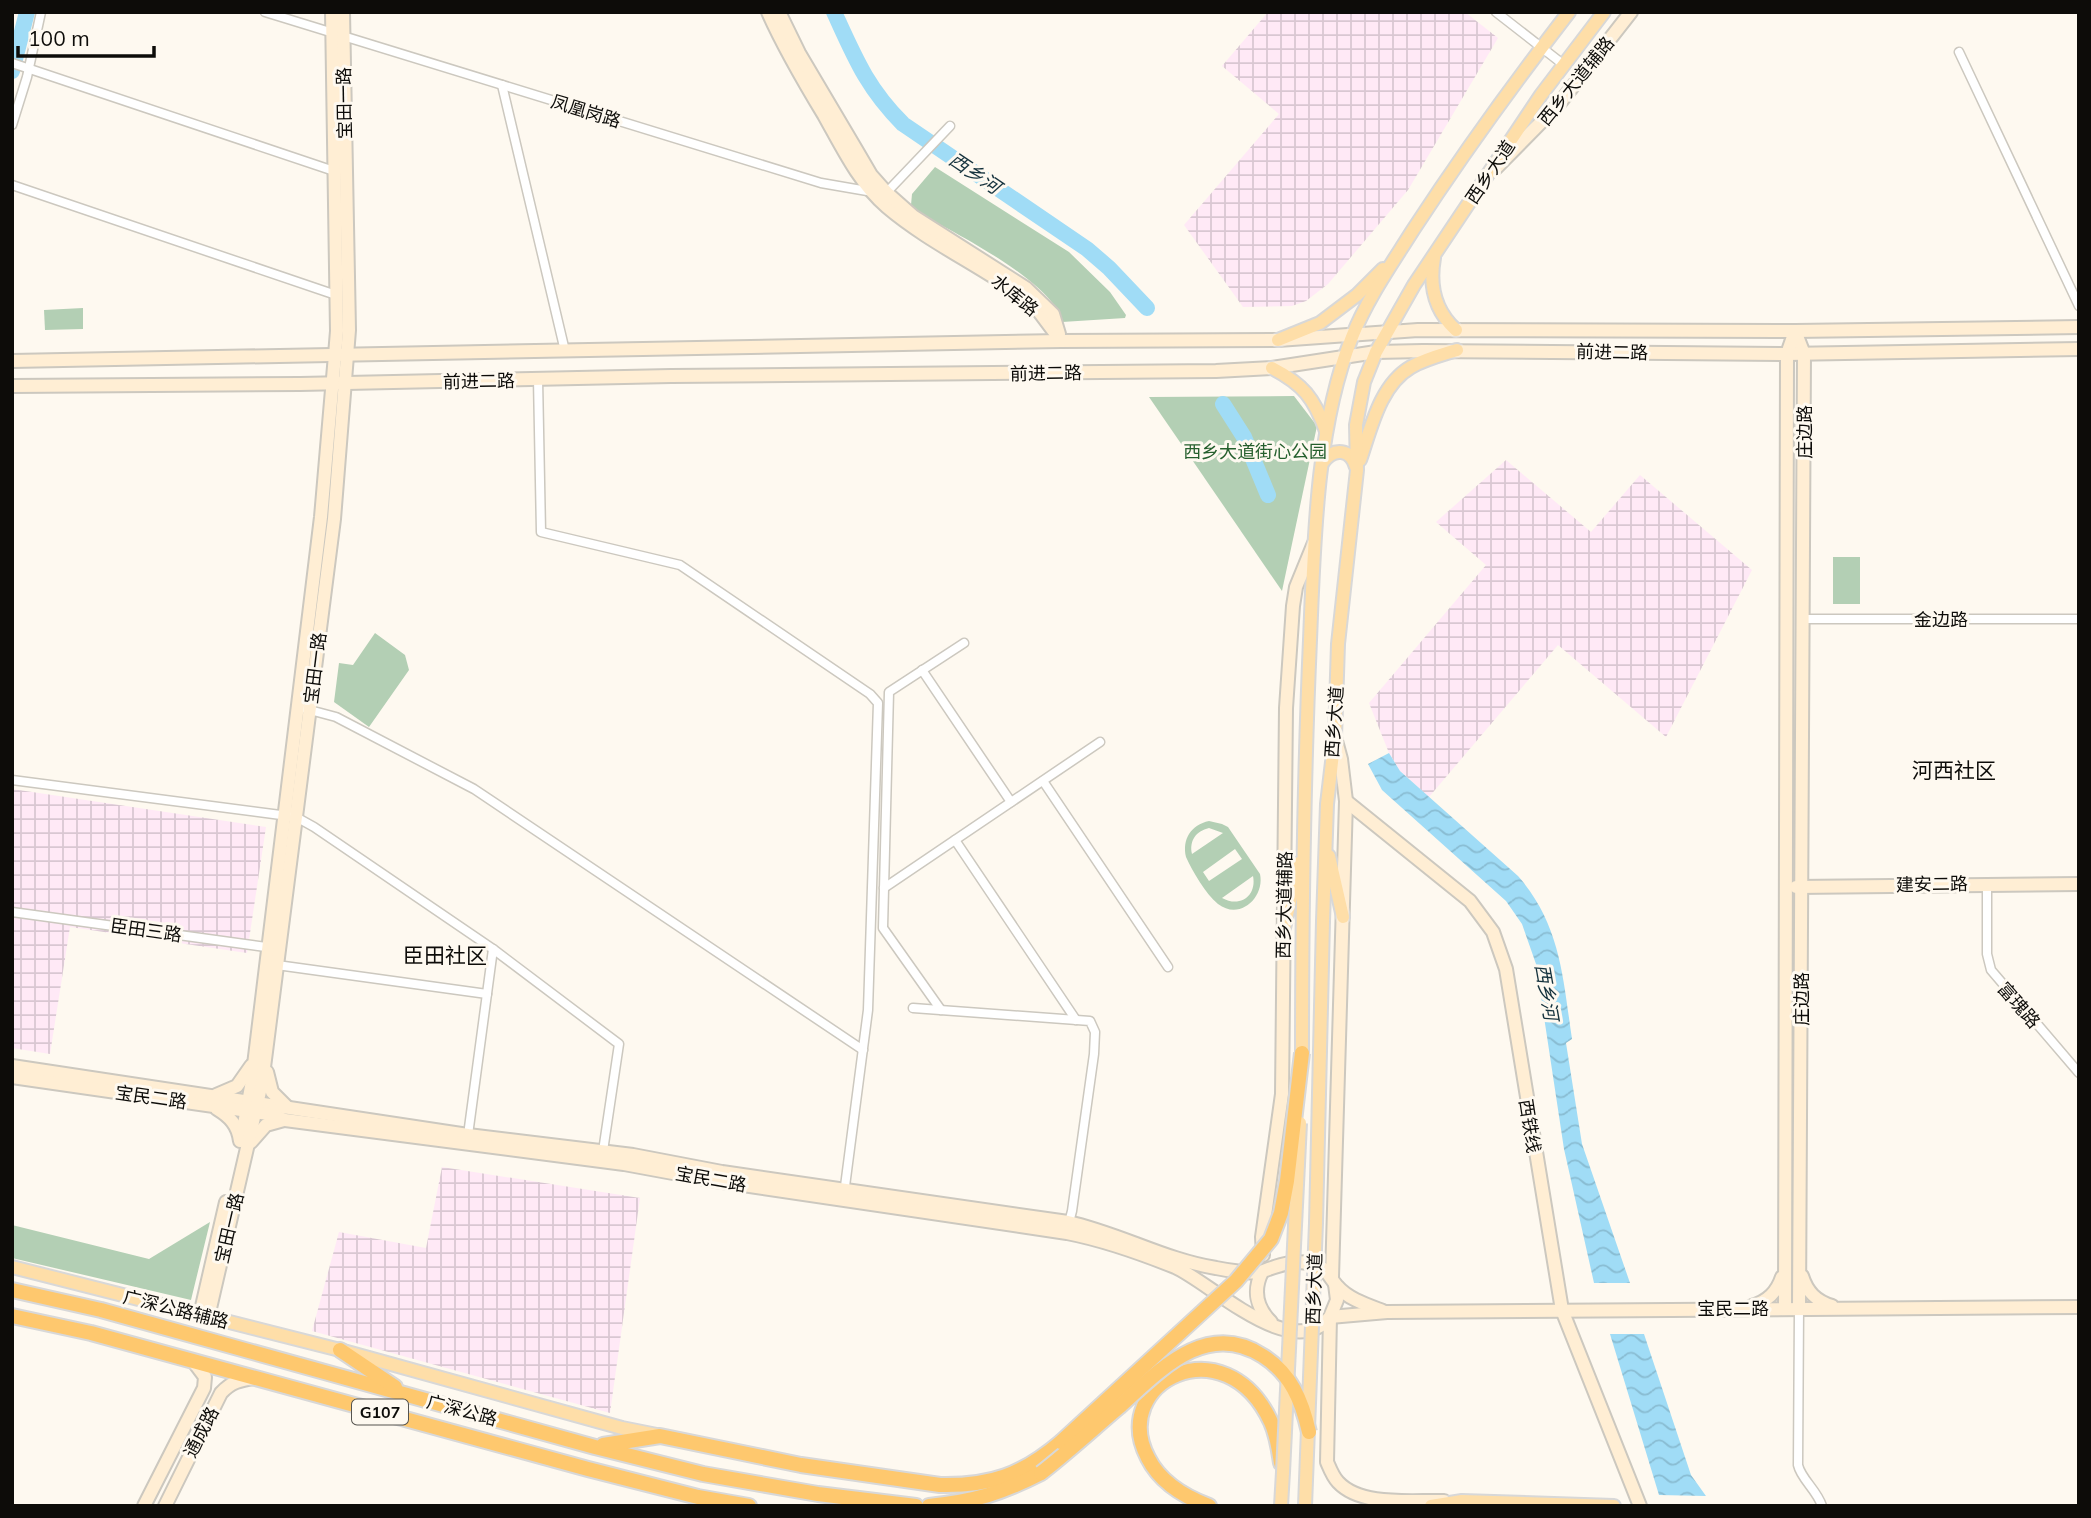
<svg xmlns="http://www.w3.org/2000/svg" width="2091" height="1518" viewBox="0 0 2091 1518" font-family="Mulish,'Noto Sans SC',sans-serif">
<defs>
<pattern id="industrial-grid" width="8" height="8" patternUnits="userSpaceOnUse" patternTransform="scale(1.75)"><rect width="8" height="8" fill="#ffe9f6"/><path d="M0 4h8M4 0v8" fill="none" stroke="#d9c7d2"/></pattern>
<pattern id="water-waves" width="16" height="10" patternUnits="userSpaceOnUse" patternTransform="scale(1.75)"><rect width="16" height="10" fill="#a0dcf6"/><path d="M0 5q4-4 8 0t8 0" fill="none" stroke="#89bcd2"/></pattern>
</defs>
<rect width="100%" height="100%" fill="#fef9f0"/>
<!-- industrial -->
<g fill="url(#industrial-grid)">
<path d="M1268,12H1465L1498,38L1408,190L1328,284L1306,301L1292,306L1243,307L1184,225L1279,114L1222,66Z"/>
<path d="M1506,460L1591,532L1640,475L1752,570L1666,737L1558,645L1429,797L1400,771L1389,753L1369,703L1486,565L1436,522Z"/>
<path d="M12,789L266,827L247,953L70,927L50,1054L12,1048Z"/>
<path d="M442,1167L640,1198L610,1413L312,1331L339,1232L426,1248Z"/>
</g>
<!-- green -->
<g fill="#b3cfb4" fill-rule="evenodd">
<path d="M935,167L1069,252L1110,292L1126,315L1125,318L1062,322C1054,281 950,231 914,210L911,205L912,194Z"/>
<path d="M83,308V329L45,330L44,310Z"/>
<path d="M1294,396L1317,426L1282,591L1149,397Z"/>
<rect x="1833" y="557" width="27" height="47"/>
<path d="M375,633L405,655L409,670L369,727L334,702L339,663L353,665Z"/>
<path d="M1209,821L1222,824L1228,827L1260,874C1265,897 1240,921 1218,904C1205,893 1193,872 1186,857C1182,839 1191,825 1209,821ZM1209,828L1223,833L1192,854C1189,841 1196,831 1209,828ZM1235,849L1242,859L1209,881L1203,872ZM1253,876C1257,896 1240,908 1222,898Z"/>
<path d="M210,1222L191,1300L12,1258V1225L149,1259Z"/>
</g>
<!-- water -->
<g fill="url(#water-waves)">
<path d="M1389,753L1400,771L1518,876C1561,925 1563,979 1572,1039L1566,1043L1582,1144L1630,1283H1594L1564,1149L1536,964L1522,924L1506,901L1382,790L1368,764Z"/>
<path d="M1610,1334H1644L1691,1475L1706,1496L1659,1495Z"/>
</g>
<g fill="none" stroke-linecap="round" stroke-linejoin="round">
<!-- river -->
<g stroke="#a0dcf6" stroke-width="16">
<path d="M834,12C855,58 867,88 903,124L1087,249L1109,268L1147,308"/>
<path d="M12,71L27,12"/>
<path d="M1223,404L1244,437L1268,495"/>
</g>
<!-- street casing -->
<g stroke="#ccc8bf" stroke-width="11">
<g id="street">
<path d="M265,12L821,183L873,192"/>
<path d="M1496,12L1564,65"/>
<path d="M1959,52L2079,306"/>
<path d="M12,63L334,171"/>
<path d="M502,85L565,351"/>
<path d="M12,125L27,77L41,12"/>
<path d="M12,185L336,295"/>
<path d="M886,193L950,126"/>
<path d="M538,379L541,532L680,565L870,694L878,703L868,1010L844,1194"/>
<path d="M1803,619H2079"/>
<path d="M922,670L1011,802"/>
<path d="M306,709L336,717L474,789L863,1050"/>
<path d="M12,780L296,817L314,827L493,949L619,1044L603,1151"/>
<path d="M1043,781L1168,967"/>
<path d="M955,840L1076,1020"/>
<path d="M1987,883V954L1991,970L2079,1073"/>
<path d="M884,888L1100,742"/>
<path d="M12,912L273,948"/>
<path d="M277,965L487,994"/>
<path d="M913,1008L1090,1021L1095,1032L1094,1054L1072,1211L1068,1226"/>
<path d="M941,1010L883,928L889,692L964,643"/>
<path d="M468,1135L493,949"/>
<path d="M1799,1308L1798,1465C1801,1479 1817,1490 1822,1506"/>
</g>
</g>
<!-- secondary casing -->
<g stroke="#ccc8bf" stroke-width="16">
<g id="secondary">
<path d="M768,12C784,48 804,82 824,115C842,147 859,183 887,207C927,241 977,264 1021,295L1037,309L1061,341"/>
<path d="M779,12L799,53L857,151L871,175L887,193L913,216L1026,288L1053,314L1059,334"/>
<path d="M1495,169L1559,104L1631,12"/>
<path d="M1795,331L1804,354L1799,1308"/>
<path d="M12,361L1061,341L1278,340L1418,330L1795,331L2079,327"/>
<path d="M12,386L300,384L671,376L1216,371L1272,368L1376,352L1423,351L1787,354L2079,349"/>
<path d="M1346,801L1470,901L1493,932L1506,969L1562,1310L1640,1506"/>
<path d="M1796,887L2079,884"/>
<path d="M12,1066L468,1135L633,1155L722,1172L1068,1222C1119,1233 1165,1260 1216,1268C1226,1270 1254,1275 1263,1271C1279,1265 1297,1259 1314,1264C1327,1268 1329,1277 1337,1286C1348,1299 1367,1305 1383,1311"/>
<path d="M267,1072L272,1092L287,1107"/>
<path d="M12,1077L268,1114L285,1120L339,1127L624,1164L716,1181L1067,1233C1103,1240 1140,1253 1175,1267C1211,1283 1292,1364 1330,1317L1387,1312L2079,1307"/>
<path d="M216,1095L237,1086L251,1066"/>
<path d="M217,1109C230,1117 238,1125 240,1141"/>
<path d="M241,1140L252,1081L321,517L335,355L337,331L332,12"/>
<path d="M251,1142L266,1125L284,1120"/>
<path d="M1263,1255L1262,1237L1282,1094L1286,708L1293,606L1296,587L1314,543"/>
<path d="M1262,1272C1253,1290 1256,1307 1271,1322"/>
<path d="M1802,1276C1807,1292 1816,1301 1832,1306"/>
<path d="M1332,1277L1346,801L1341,759L1335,737"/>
<path d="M1335,1284L1337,1300L1330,1317L1327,1462C1330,1469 1333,1477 1338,1482C1361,1507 1412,1500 1444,1501"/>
<path d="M1752,1306C1768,1301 1777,1292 1782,1277"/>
<path d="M1785,1308L1787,354L1795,331"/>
<path d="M200,1315L226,1202"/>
<path d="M208,1317L262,1083L334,519L349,330L343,12"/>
<path d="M144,1506L204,1388L205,1377L193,1361"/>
<path d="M165,1506L221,1393C231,1382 240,1380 254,1378"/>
</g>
</g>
<!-- primary casing -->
<g stroke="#d8d8d8" stroke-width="16">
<g id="primary">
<path d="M1434,258C1429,286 1435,311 1456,330"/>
<path d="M1278,340L1320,323L1357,295L1383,269"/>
<path d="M1272,368C1303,384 1314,398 1326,431"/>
<path d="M1360,460C1371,428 1380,385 1411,367C1425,359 1441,355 1457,350"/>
<path d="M1323,462C1334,447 1351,449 1356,467"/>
<path d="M1329,856L1343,917"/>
<path d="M1323,921L1327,804L1335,737L1338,644L1357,470L1356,425L1364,382L1376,352L1414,285L1541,95L1604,12"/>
<path d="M1284,928L1299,863"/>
<path d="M1302,1053C1302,915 1304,777 1310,640C1314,543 1316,427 1352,337C1367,299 1391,265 1413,230C1462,155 1514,83 1569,12"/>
<path d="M12,1267L340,1350L622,1428L657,1435"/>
<path d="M1281,1506L1283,1472"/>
<path d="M1431,1506L1462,1501L1614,1506"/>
</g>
</g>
<!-- highway casing -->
<g stroke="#d8d8d8" stroke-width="18">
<g id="highway">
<path d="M12,1290L101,1310L595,1447L703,1474L818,1494L916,1506"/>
<path d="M12,1316L91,1333L588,1469L698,1497L749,1506"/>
<path d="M340,1350L395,1387"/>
<path d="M603,1445L660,1436L801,1465L940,1485C991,1486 1022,1475 1061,1442"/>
<path d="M929,1506C975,1501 1000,1494 1041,1473"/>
<path d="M1209,1506C1185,1497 1160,1482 1148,1458C1108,1382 1225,1323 1271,1422C1277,1435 1279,1449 1281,1463"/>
</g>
</g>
<!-- street -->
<use href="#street" stroke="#fff" stroke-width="8"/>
<!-- secondary -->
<use href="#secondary" stroke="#ffeed4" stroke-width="12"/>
<!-- primary -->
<use href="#primary" stroke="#fedea8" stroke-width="12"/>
<!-- highway -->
<use href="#highway" stroke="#fec86e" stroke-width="14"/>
<!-- primary-bridge casing -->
<g stroke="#d8d8d8" stroke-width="16" stroke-linecap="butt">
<g id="primary-bridge">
<path d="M1283,1472L1300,1123"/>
<path d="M1305,1506L1316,1223L1323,921"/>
</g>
</g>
<!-- highway-bridge casing -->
<g stroke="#d8d8d8" stroke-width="18" stroke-linecap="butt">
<g id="highway-bridge">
<path d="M1061,1442L1236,1281L1271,1239L1281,1213L1287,1181L1302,1053"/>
<path d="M1041,1473C1068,1452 1093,1429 1119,1407C1159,1371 1206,1319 1263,1356C1291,1374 1302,1401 1309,1432"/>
</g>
</g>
<!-- primary-bridge -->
<use href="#primary-bridge" stroke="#fedea8" stroke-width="12"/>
<!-- highway-bridge -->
<use href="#highway-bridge" stroke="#fec86e" stroke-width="14"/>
</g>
<g text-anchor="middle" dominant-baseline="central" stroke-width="6" stroke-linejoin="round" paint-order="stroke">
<!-- shield labels -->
<rect fill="#fef9f0" stroke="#55534e" stroke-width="2" x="352" y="1399.5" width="56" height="25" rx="5"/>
<g font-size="16" font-weight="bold" fill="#0d0c09">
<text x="380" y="1412">G107</text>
</g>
<!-- street labels -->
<g font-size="18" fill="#0d0c09" stroke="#fef9f0">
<text transform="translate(1576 81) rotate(-51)">西乡大道辅路</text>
<text transform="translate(344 103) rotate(-91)">宝田一路</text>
<text transform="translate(586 111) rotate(17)">凤凰岗路</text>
<text transform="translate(1490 172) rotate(-56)">西乡大道</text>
<text transform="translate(1015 295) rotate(39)">水库路</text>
<text transform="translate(1612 352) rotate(1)">前进二路</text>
<text transform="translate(1046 373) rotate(-1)">前进二路</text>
<text transform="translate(479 381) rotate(-1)">前进二路</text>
<text transform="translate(1804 432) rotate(-90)">庄边路</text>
<text x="1941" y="619">金边路</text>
<text transform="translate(315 668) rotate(-83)">宝田一路</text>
<text transform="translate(1334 722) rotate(-86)">西乡大道</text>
<text transform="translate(1932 884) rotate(-1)">建安二路</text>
<text transform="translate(1284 905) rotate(-89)">西乡大道辅路</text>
<text transform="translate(146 930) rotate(8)">臣田三路</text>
<text transform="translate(1801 999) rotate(-90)">庄边路</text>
<text transform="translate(2019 1005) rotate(49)">富瑰路</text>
<text transform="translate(151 1097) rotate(8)">宝民二路</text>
<text transform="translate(1530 1126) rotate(81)">西铁线</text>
<text transform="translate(711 1179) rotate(10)">宝民二路</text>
<text transform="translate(229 1228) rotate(-77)">宝田一路</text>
<text transform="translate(1314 1289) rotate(-88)">西乡大道</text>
<text x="1733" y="1308">宝民二路</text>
<text transform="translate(176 1309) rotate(14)">广深公路辅路</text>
<text transform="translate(462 1410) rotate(15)">广深公路</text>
<text transform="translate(201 1432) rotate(-63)">通成路</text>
</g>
<!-- park labels -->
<g font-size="18" fill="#255f2d" stroke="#fef9f0">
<text x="1255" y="451">西乡大道街心公园</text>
</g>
<!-- water labels -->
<g font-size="19" font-style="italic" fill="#15323d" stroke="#fef9f0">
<text transform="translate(975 173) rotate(34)">西乡河</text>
<text transform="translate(1547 992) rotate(80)">西乡河</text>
</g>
<!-- quarter labels -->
<g font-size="21" fill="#0d0c09" stroke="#fef9f0">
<text x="1954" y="770">河西社区</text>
<text x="445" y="955">臣田社区</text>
</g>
</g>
<!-- border -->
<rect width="2091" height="1518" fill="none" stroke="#0d0c09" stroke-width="28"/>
<!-- scale -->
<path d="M18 46v10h136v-10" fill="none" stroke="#0d0c09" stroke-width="3.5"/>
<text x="28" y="46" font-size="21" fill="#0d0c09" stroke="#fef9f0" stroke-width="5" paint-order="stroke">100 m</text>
</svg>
